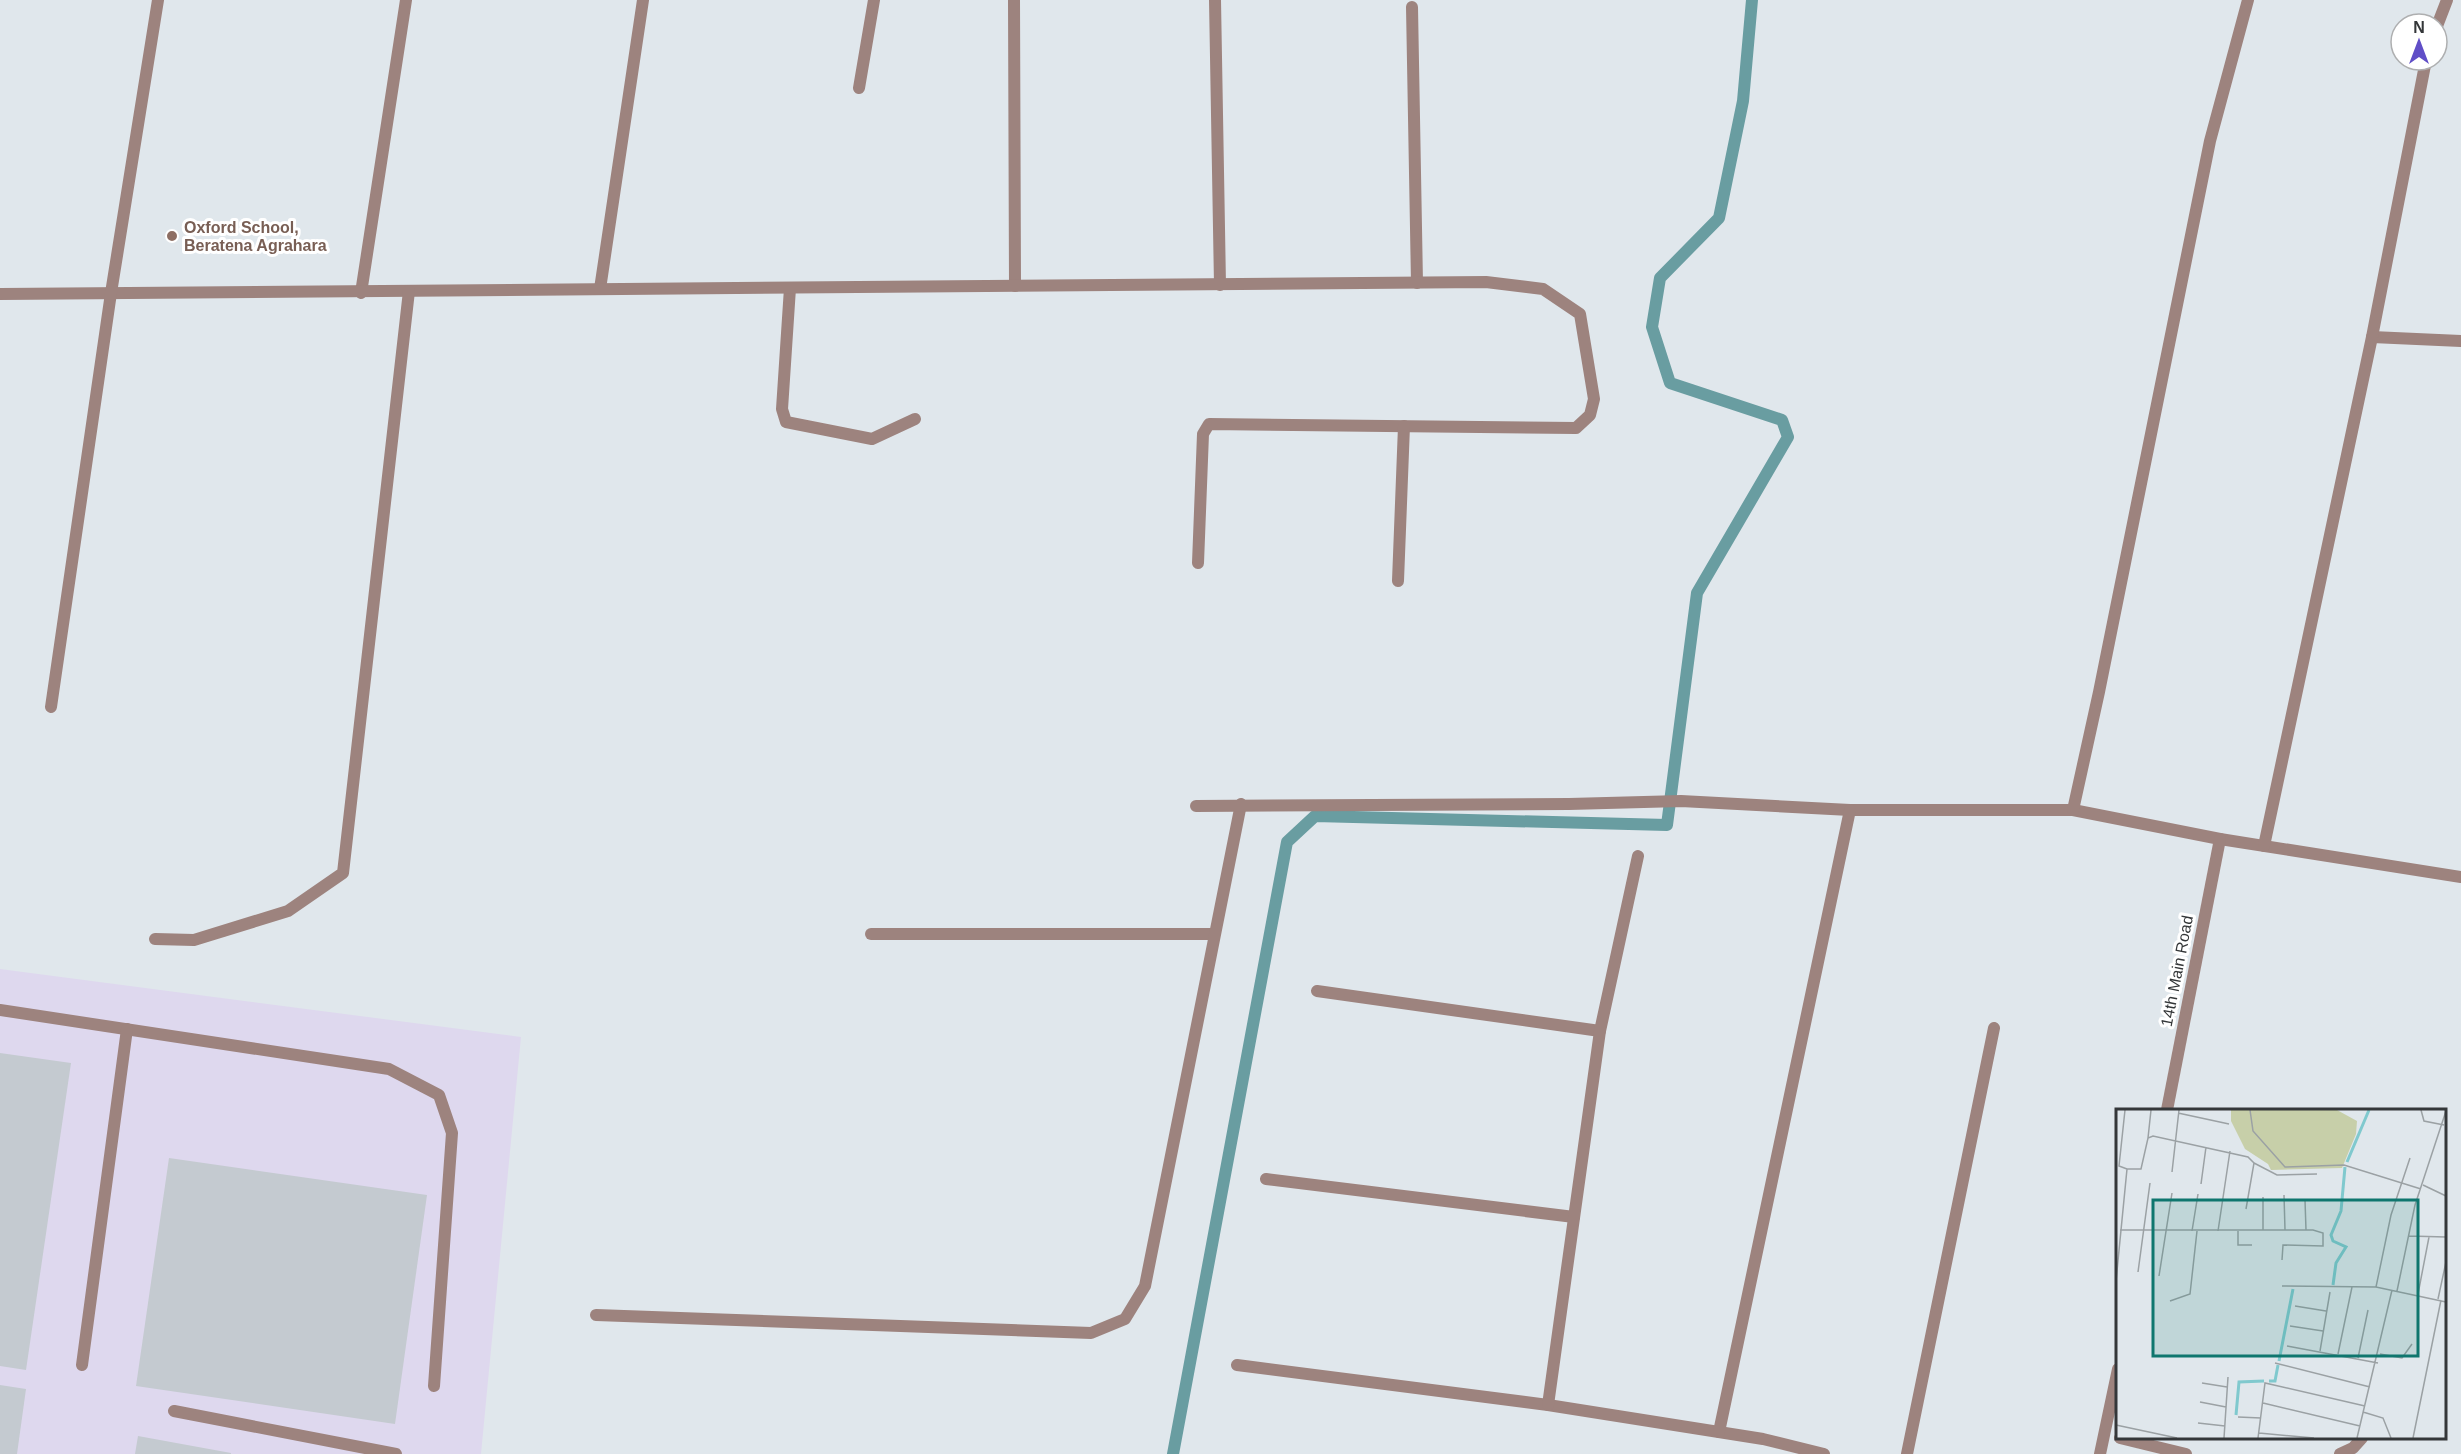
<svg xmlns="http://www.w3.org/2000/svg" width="2461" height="1454" viewBox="0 0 2461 1454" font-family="Arial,sans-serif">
<rect width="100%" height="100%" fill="#e0e7ec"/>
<!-- industrial -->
<path fill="#ded8ee" d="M0,969L521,1037L481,1454H0Z"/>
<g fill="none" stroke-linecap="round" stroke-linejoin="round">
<!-- stream -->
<path stroke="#699da1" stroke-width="12" d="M1173,1454L1287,842L1315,816L1667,825L1697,593L1788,437L1782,420L1670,383L1652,327L1660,278L1719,218L1743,101L1752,0"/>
</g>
<!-- building -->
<g fill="#c4cad0">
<path d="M0,1053L71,1063L26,1370L0,1366Z"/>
<path d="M169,1158L427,1195L395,1424L136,1386Z"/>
<path d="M0,1385L26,1389L17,1454H0Z"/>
<path d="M138,1436L231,1453V1454H135Z"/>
</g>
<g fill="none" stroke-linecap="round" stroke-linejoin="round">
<!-- service -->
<g stroke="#9d837e" stroke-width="12">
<path d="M871,934H1214"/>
<path d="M0,1010L389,1069L439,1095L452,1133L434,1386"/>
<path d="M596,1315L1091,1333L1125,1319L1145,1286L1241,804"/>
<path d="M82,1365L127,1029"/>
<path d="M174,1411L396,1454"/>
</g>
<!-- minor -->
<g stroke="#9d837e" stroke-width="12">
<path d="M1014,0L1015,286"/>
<path d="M1215,0L1220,285"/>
<path d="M1412,7L1417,283"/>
<path d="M2437,26L2447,0"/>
<path d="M859,88L874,0"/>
<path d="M790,288L782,409L786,422L872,439L915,419"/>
<path d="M600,289L643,0"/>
<path d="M361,293L406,0"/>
<path d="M0,294L1486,282L1543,289L1580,314L1594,399L1590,415L1576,428L1209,424L1203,434L1198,563"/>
<path d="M2372,337L2461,341"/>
<path d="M1398,581L1404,426"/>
<path d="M51,707L111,293L158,0"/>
<path d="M1196,806L1569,804L1681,801L1850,810H2073L2220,839L2461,877"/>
<path d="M2073,810L2099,692L2210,141L2248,0"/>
<path d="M2264,846L2372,337L2426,60"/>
<path d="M155,939L194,940L288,911L343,873L409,291"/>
<path d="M1317,991L1600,1031"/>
<path d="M2167,1110L2220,839"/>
<path d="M1266,1179L1574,1217"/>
<path d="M1237,1365L1548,1405L1763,1439L1824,1454"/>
<path d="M1548,1405L1600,1031L1638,856"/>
<path d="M1719,1432L1850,810"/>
<path d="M2120,1438L2186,1454"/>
<path d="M1907,1454L1994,1028"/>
<path d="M2100,1454L2118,1369"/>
<path d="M2340,1454L2353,1448L2362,1438"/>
</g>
</g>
<!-- markers -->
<circle fill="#8d6e63" stroke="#fff" stroke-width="2" cx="172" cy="236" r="6"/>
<g text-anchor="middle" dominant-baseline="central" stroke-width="6" stroke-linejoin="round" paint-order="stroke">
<!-- education labels -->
<g font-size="16" font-weight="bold" fill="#785e54" stroke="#fff" text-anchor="start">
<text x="184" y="227">Oxford School,<tspan x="184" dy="18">Beratena Agrahara</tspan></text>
</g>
<!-- street labels -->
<g font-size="16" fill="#343739" stroke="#fff">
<text transform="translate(2177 971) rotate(-79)">14th Main Road</text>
</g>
</g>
<!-- overview -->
<g transform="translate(2116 1109)">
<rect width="330" height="330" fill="#e0e7ec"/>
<path d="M115,1H221L241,12L240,25L226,59L155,61L152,55L129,40L115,12Z" fill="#c7cfa9"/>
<path fill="none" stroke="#80c9ce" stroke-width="3" d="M231,53L253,1M217,176L220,154L230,138L217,132L215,126L225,102L229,58M163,252L177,180M153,272H159L162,256M120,306L123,273L148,272"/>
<path fill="none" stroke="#9ba1a4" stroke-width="1.5" d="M9,1L3,57L11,60M134,1L137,22L169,58L228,56L305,80M305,1L308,12L328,16M62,4L113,15M32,29L35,1M138,54L161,66L201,65M56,63L63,1M85,75L90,38M307,76L330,87M168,86L169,121M147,88V121M189,91L190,121M4,121H197L207,124V137L167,136L166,151M76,122L82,85M102,122L114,42M122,122V136H136M293,127L330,128M22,163L34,74M43,167L56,84M0,172L11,60H25L32,29L37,27L132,48L138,54L130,100M166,177L260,178L330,193M260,178L275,106L294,49M281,182L299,96L330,2M302,185L313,128M322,190L330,153M54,192L74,185L81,122M179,197L210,202M174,217L207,222M171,237L262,254M204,242L214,183M222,245L236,178M264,245L286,249L296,235M242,249L252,201M159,254L254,278M86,274L111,278M84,293L110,298M147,294L244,317M247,303L267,309L275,329M122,308L145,309M82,314L109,317M0,316L61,329M143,324L198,329M108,329L112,268M142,329L149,274L249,297M241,329L276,181M297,329L325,191"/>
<path fill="#0f766e" fill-opacity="0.15" stroke="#0f766e" stroke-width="3" d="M37,91H302V247H37Z"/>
<rect width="330" height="330" fill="none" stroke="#343739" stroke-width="3"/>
</g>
<!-- north arrow -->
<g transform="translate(2419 42)"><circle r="28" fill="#ffffff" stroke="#aeafb0" stroke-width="1.5"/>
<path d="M0-4.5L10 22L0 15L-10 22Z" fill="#604ec7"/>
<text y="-9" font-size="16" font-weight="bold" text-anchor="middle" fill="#343739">N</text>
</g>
</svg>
